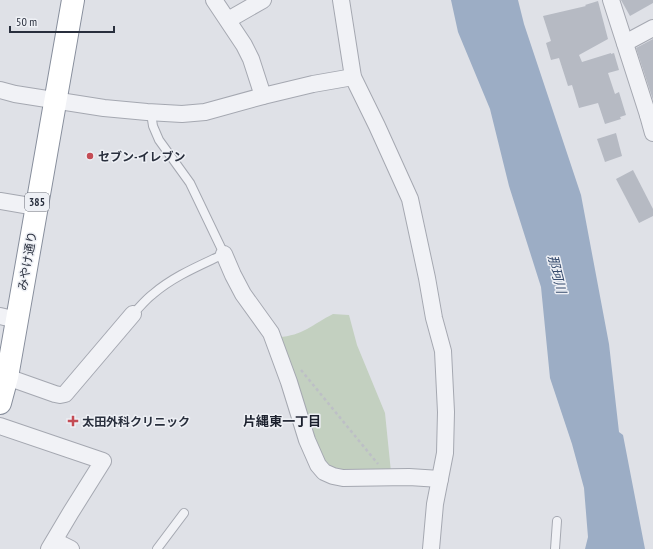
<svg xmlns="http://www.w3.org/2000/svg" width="653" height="549" viewBox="0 0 653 549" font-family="'PT Sans Narrow','Noto Sans JP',sans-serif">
<rect width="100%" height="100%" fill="#dfe1e7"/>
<!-- green -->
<path fill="#c3d0c0" d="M333,314L349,315L357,345L385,413L391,472L341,471L326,464L315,447L279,337C302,336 313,324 333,314Z"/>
<!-- water -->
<path fill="#9cadc5" d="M451,0H518L524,24L581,195L609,344L619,432L623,435L645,549H585L588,537L584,488L572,444L550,378L541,287L509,186L490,109L458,32Z"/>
<!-- building -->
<g fill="#b6bac3">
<path d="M621,0H653V3L630,16Z"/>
<path d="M598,1L608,39L579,55L582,62L611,53V54L614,53L619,70L608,73L615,94L619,92L626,115L620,117L621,119L605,124L598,103L579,108L572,85L568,86L559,58L551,60L546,43L551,41L543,16L586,6L585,5Z"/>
<path d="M653,39V100L636,48Z"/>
<path d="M616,133L622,156L605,162L597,139Z"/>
<path d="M633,170L653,209V216L639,223L616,179Z"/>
</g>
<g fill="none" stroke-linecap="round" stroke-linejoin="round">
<!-- lane casing -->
<g stroke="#a5a8b1" stroke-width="10">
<g id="lane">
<path d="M133,314C139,308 145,300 153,294C174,276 199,266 224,254L190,183L159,140L153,126L151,113"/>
<path d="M157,549L184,513"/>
<path d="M555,549L557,521"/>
</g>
</g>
<!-- street casing -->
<g stroke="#a5a8b1" stroke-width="18">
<g id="street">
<path d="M214,0L244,45L251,59L263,96"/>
<path d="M341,0L353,77L377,126L410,199L427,278L434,318L443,351L446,412L445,453L435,504L431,549"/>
<path d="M611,0L648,115"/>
<path d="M228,20L263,0"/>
<path d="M625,43L653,28"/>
<path d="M0,90L15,94L104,108L147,112L182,114L205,112L263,96L313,84L353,77"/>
<path d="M653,113L648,115L653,133"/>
<path d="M0,201L36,207"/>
<path d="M224,254L233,275L243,294L271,333L289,382L307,440L318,465L324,472L333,476L343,478L409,477L440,479"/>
<path d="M0,316L17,320"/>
<path d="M7,377L55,394L60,395L65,394L133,314"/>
<path d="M0,426L103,461L71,512L49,549"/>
<path d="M55,541L71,549"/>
</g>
</g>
<!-- highway casing -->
<g stroke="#878e9c" stroke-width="24">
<path id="highway" d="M0,403L7,377L17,320L73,0"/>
</g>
<!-- path -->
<path stroke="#bdbfc6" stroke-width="2.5" stroke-dasharray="3 3" stroke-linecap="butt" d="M301,370L378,464"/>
<!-- lane -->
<use href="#lane" stroke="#f1f2f6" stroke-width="8"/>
<!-- street -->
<use href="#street" stroke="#f1f2f6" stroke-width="16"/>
<!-- highway -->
<use href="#highway" stroke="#fff" stroke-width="22"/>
</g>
<!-- markers -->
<g fill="#c44c55" stroke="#eef0f5" stroke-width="1.5">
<circle cx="90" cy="156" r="4"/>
<path d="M71 415h4v4h4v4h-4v4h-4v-4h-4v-4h4z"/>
</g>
<g text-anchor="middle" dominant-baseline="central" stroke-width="3" stroke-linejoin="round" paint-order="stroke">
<!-- shield labels -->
<rect fill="#eef0f5" stroke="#646974" stroke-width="1" x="25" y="193" width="24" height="18" rx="3"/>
<g font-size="11" font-weight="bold" fill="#292f3d">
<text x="37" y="202">385</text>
</g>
<!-- poi labels -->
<g font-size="12" font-weight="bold" fill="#292f3d" stroke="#eef0f5" text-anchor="start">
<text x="98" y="156">セブン-イレブン</text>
<text x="82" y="421">太田外科クリニック</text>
</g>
<!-- street labels -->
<g font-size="12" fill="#292f3d" stroke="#eef0f5">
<text transform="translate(27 261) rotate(-80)">みやけ通り</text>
</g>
<!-- water labels -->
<g font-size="13" font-style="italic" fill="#364b6d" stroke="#eef0f5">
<text transform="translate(557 274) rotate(76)">那珂川</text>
</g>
<!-- neighbourhood labels -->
<g font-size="13" font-weight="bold" fill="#1b202d" stroke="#eef0f5">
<text x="282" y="421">片縄東一丁目</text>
</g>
</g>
<!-- scale -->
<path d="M10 26v6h104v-6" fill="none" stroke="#292f3d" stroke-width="2"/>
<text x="16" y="26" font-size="12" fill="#292f3d" stroke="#eef0f5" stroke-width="3" paint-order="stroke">50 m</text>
</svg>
